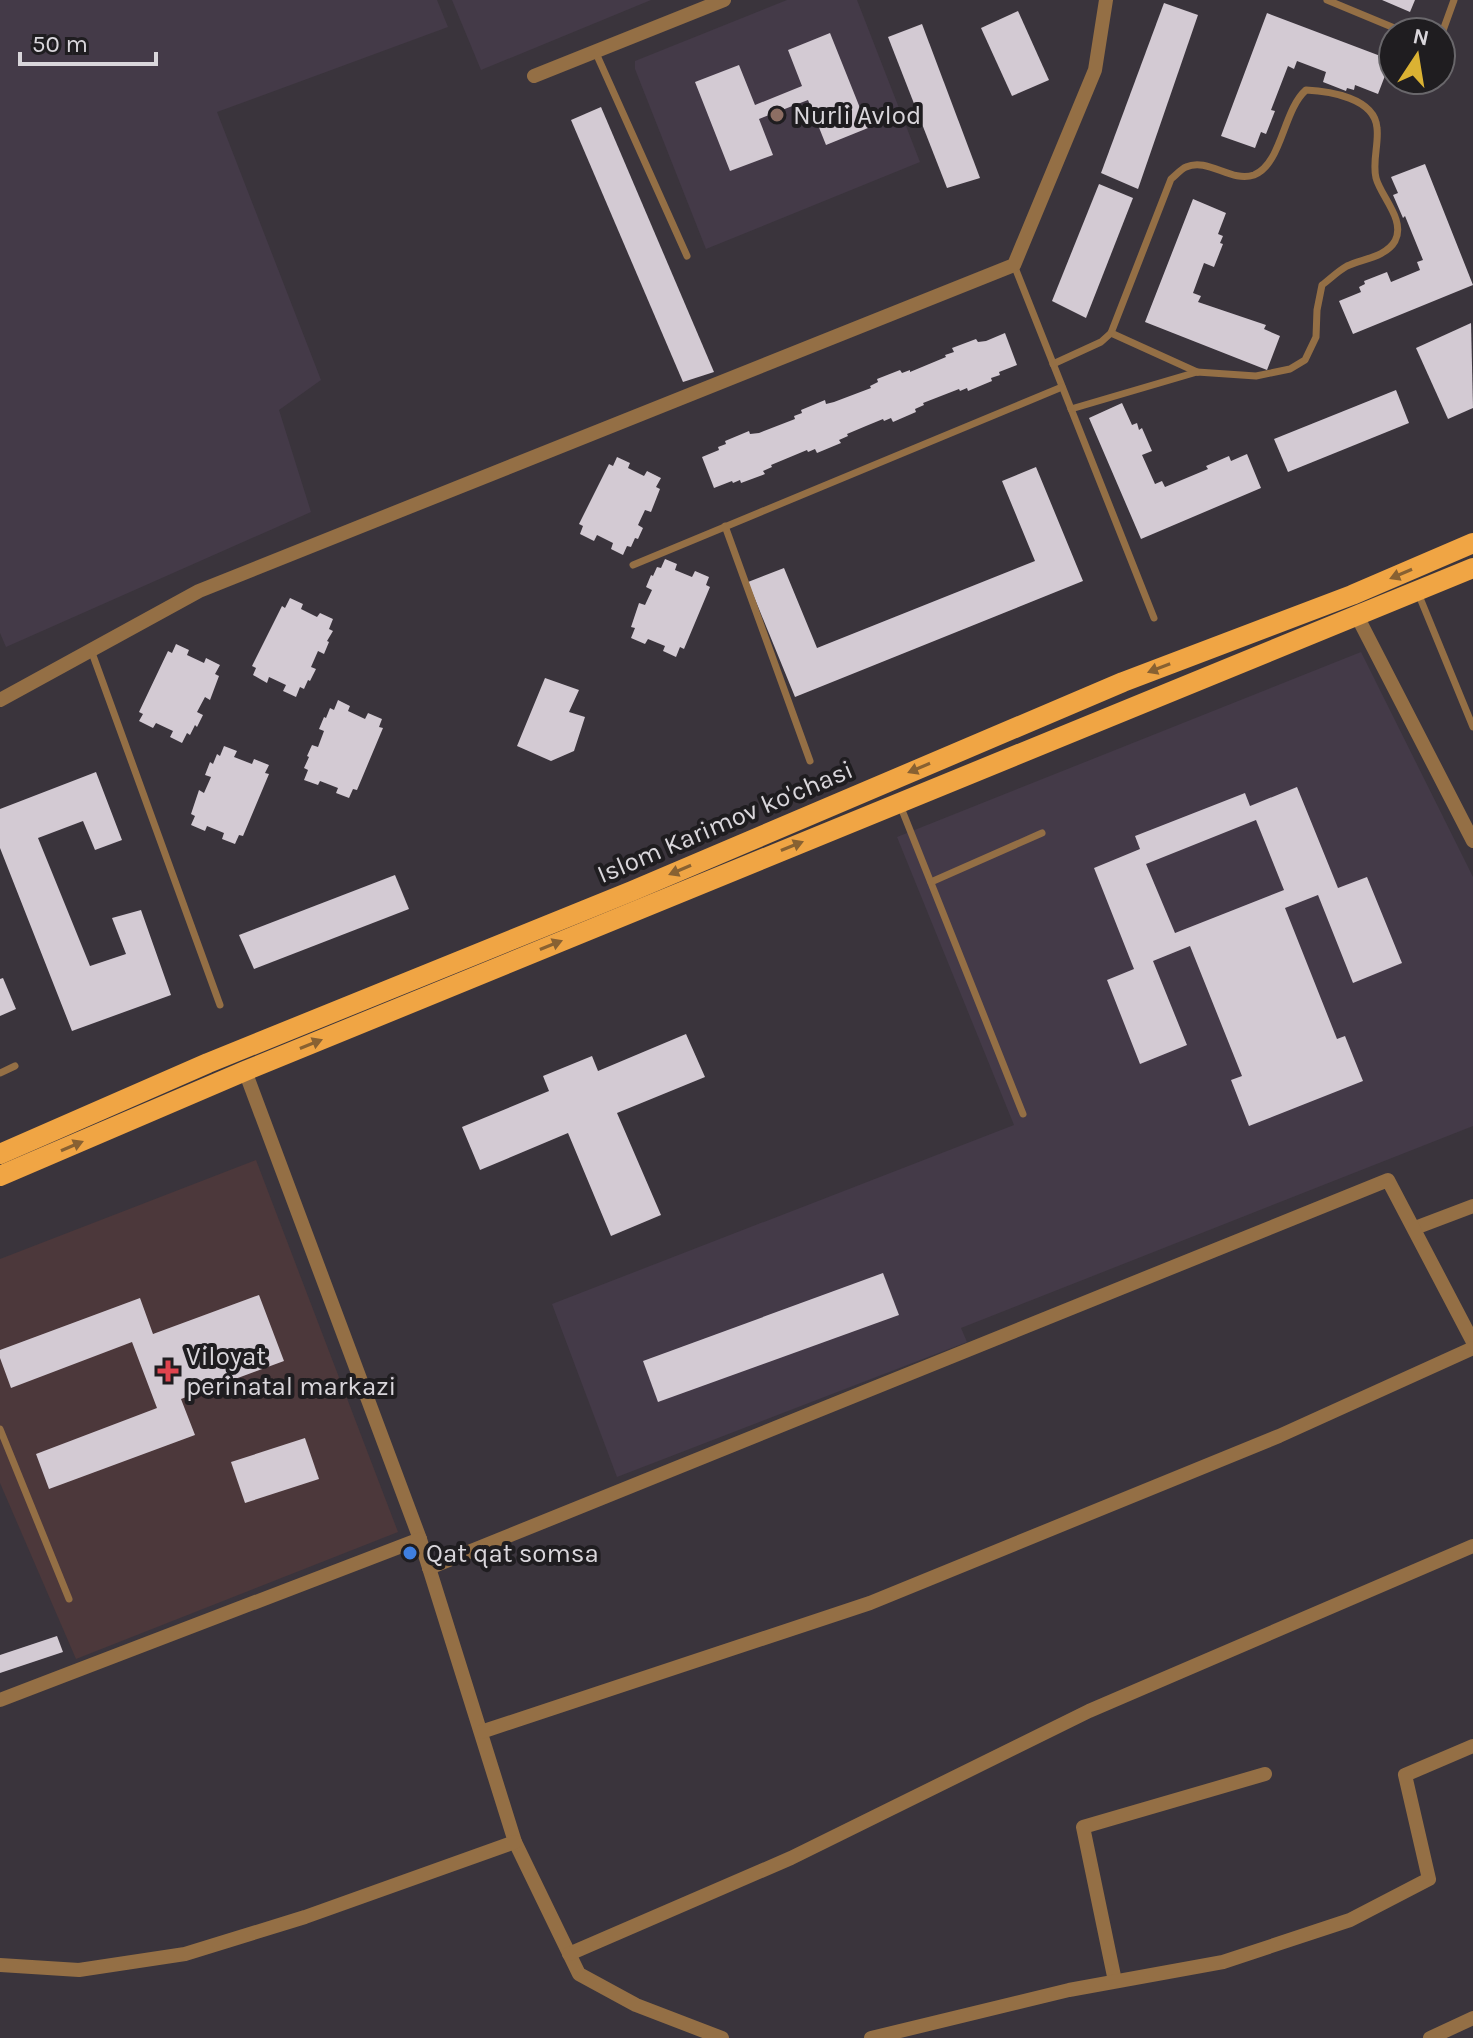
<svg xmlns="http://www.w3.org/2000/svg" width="1473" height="2038" viewBox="0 0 1473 2038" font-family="Karla,sans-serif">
<rect width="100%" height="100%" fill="#3a343c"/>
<!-- built -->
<g fill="#443a48">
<path d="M0,0H437L448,27L217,112L321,380L279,410L311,512L6,647L0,633Z"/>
<path d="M452,0H651L481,70Z"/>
<path d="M787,0H857L920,162L706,249L635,69V61Z"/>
<path d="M1361,652L1473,877V1126L961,1328L967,1342L617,1477L552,1304L1014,1125L897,837Z"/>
</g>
<!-- medical -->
<path fill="#4c383b" d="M256,1160L398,1532L76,1659L0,1483V1259Z"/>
<!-- building -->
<g fill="#d3cad3" fill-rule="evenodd">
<path d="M1382,0H1415L1410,12Z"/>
<path d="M1164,3L1198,15L1138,189L1101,173Z"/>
<path d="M1018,11L1049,80L1012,96L981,28Z"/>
<path d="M1267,13L1391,60L1378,94L1355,85L1354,90L1347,88L1346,91L1323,82L1326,72L1297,61L1294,69L1288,66L1271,110L1275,111L1266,134L1261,132L1255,148L1221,136Z"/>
<path d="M922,24L980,178L947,188L888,37Z"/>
<path d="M830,33L868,128L826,145L808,100L759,119L773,155L730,171L695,82L739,65L755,105L802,86L788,50Z"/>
<path d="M601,107L714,372L683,382L571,120Z"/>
<path d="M1425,164L1473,285L1353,334L1339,301L1361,292L1359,287L1365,284L1364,281L1387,272L1391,282L1420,270L1417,262L1423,260L1405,216L1403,218L1393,195L1398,193L1391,177Z"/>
<path d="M1099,184L1133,198L1086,318L1052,301Z"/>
<path d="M1193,199L1226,213L1218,234L1223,236L1220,243L1223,244L1214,267L1204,263L1193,293L1201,296L1198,302L1266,325L1264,329L1280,336L1267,370L1145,322Z"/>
<path d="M1471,323L1473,408L1448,419L1416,348Z"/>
<path d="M1005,333L1017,365L999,372L1000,375L991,378L992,381L968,391L967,388L960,391L959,389L923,403L924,405L915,409L916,412L893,422L891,418L884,421L883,419L866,426L847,434L848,436L839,440L841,443L817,453L815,449L808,452L807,450L771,465L772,467L763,471L765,474L741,483L740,480L733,483L732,481L714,488L702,457L719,450L718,447L726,444L725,441L749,431L750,434L759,433L795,419L794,416L802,413L801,410L825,400L826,404L834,402L871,388L870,386L878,382L877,379L900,370L902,373L910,370V372L946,357L945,355L954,352L952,348L976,339L978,342L986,341Z"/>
<path d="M1396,390L1409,423L1288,472L1274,439Z"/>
<path d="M1122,403L1132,425L1137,423L1139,430L1142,428L1152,451L1142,455L1155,484L1162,481L1165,487L1208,469L1206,466L1229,456L1231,461L1247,454L1261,488L1141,539L1089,418Z"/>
<path d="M617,457L630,463L628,468L644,476L647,471L661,478L656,487L660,489L651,512L645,510L638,525L643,528L638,539L635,538L631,547L627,546L623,555L611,549L613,543L597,535L594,541L580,534L583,526L579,524L609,464L613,466Z"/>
<path d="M1036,467L1083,581L795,697L748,582L784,568L817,648L1035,561L1002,481Z"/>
<path d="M665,559L677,564L675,570L692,577L695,571L709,577L706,585L710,587L684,649L680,647L676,657L663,651L665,646L648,639L645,644L631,638L635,628L631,627L639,603L645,605L652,590L646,587L651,575L653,576L657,567L661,568Z"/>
<path d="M290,598L303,604L301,609L317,617L320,613L333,619L329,629L333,631L327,641L329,642L324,654L318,651L311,667L316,669L310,681L308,680L304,689L300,687L296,697L283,691L286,685L269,677L267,683L253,675L256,668L252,666L282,606L285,608Z"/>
<path d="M176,644L189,650L187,655L204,663L206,658L220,665L215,674L219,676L210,700L205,697L197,712L203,715L197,727L195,725L190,735L187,733L182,743L170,737L173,731L156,723L153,728L139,721L143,714L139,712L168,651L172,653Z"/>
<path d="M545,678L579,690L569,712L585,717L574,751L551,761L517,746Z"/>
<path d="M338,700L350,706L348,711L365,719L368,713L382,719L379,727L383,728L357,790L353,789L349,798L336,793L338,788L320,781L318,785L304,780L308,770L304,768L309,757L307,756L312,745L318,747L324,731L319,729L324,717L326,718L330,708L334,710Z"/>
<path d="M224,746L237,751L234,757L252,764L254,759L269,765L265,773L269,774L243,836L239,835L235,844L222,839L224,833L207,826L205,831L191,825L195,816L191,814L199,790L204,793L211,777L205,775L210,762L213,764L217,754L220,756Z"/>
<path d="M96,772L122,840L95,850L83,821L38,838L90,966L126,954L112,918L141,910L171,995L72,1031L0,848V809Z"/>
<path d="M1297,787L1338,888L1367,877L1402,963L1353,983L1318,895L1285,908L1337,1039L1345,1036L1363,1081L1249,1126L1231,1080L1242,1076L1190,946L1153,961L1187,1045L1140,1064L1107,980L1134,969L1094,868L1140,849L1135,836L1245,793L1250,806ZM1256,820L1284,890L1175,933L1146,864Z"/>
<path d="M395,875L409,909L254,969L239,935Z"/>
<path d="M3,978L16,1009L0,1016V979Z"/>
<path d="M686,1034L705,1077L617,1113L661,1215L611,1236L568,1133L480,1170L462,1127L549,1091L543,1076L592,1056L598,1071Z"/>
<path d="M883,1273L899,1315L658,1402L643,1361Z"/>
<path d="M259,1295L284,1361L181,1399L195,1435L49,1489L36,1454L157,1408L132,1342L11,1388L0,1358V1350L140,1298L153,1334Z"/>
<path d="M305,1438L319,1479L245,1503L231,1462Z"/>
<path d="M57,1636L63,1652L0,1673V1655Z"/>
</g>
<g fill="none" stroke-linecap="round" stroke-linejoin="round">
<!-- service -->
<g stroke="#946f45" stroke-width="7">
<path d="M1327,0L1404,32"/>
<path d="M1441,36L1454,0"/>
<path d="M595,51L687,256"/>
<path d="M1014,265L1154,618"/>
<path d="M1111,333L1197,372"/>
<path d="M1053,364L1101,342L1111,333L1171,179C1175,176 1181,169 1186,167C1208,157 1231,183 1254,175C1282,164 1283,110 1306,90C1329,91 1375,98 1377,128C1379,144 1372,162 1376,178C1381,197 1406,220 1395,241C1386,257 1362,259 1347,266C1338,271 1330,279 1322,285L1317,310L1316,337L1305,360L1290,369L1256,376L1197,372L1071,409"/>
<path d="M725,526L810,761"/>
<path d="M633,565L1062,387"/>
<path d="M1418,593L1473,727"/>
<path d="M91,650L220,1005"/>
<path d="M900,805L1023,1114"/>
<path d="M931,882L1042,833"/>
<path d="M0,1073L15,1066"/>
<path d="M0,1429L69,1599"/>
</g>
<!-- minor -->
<g stroke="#946f45" stroke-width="14">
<path d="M534,76L724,0"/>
<path d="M1357,616L1473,841"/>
<path d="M0,700L199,591L1014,265L1095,70L1106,0"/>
<path d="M245,1071L420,1539L515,1842L579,1974L636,2005L722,2038"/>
<path d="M1415,1228L1473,1206"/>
<path d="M429,1568L1388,1180L1473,1342"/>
<path d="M0,1700L420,1539"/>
<path d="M481,1732L870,1603L1279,1436L1473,1348"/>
<path d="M569,1954L791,1858L1089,1711L1473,1546"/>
<path d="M0,1965L79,1970L185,1954L305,1917L515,1842"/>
<path d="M1115,1981L1083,1827L1265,1774"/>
<path d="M871,2038L1069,1990L1223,1962L1350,1920L1429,1879L1405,1775L1473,1746"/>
<path d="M1430,2038L1473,2018"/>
</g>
<!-- primary -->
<g stroke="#f0a544" stroke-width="20">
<path d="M0,1154L208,1063L632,891L1123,682L1352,595L1473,543"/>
<path d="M0,1176L245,1071L1473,568"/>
</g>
</g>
<!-- one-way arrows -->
<defs><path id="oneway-solid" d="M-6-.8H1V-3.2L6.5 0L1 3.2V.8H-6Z" transform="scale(2)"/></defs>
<g fill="#886132">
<use href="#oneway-solid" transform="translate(1401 574) rotate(157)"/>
<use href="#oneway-solid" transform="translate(1159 668) rotate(159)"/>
<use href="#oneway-solid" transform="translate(919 768) rotate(157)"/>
<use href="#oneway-solid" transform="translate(792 846) rotate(-22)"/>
<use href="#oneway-solid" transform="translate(680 870) rotate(157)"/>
<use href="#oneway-solid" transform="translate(551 945) rotate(-22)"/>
<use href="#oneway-solid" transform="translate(311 1044) rotate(-22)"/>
<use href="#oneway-solid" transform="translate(72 1146) rotate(-23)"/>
</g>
<!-- markers -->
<circle fill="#8d6e63" stroke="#1f1d20" stroke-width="3" cx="777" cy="115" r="8"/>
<path fill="#e0444e" stroke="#1f1d20" stroke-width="3" d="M164 1359h8v8h8v8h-8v8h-8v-8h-8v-8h8z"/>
<circle fill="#3f7fe0" stroke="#1f1d20" stroke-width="3" cx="410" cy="1553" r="8"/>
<g text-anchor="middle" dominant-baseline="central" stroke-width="8" stroke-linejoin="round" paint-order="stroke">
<!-- poi labels -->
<g font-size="26" fill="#d9d6db" stroke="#1f1d20" text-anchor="start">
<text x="793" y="115">Nurli Avlod</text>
<text x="186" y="1356">Viloyat<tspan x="186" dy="30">perinatal markazi</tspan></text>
<text x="426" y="1553">Qat qat somsa</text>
</g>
<!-- street labels -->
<g font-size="26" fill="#d9d6db" stroke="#1f1d20">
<text transform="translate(725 822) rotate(-23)">Islom Karimov ko'chasi</text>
</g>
</g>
<!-- north arrow -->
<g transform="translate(1417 56) rotate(12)"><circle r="38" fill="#1f1d20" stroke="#69676b" stroke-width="2"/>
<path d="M0-6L14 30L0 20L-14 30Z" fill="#dbb233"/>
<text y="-12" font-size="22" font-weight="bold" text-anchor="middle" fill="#d9d6db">N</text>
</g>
<!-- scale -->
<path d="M20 52v12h136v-12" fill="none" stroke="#d9d6db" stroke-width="4"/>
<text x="32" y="52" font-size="24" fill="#d9d6db" stroke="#1f1d20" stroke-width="6" paint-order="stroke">50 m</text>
</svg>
